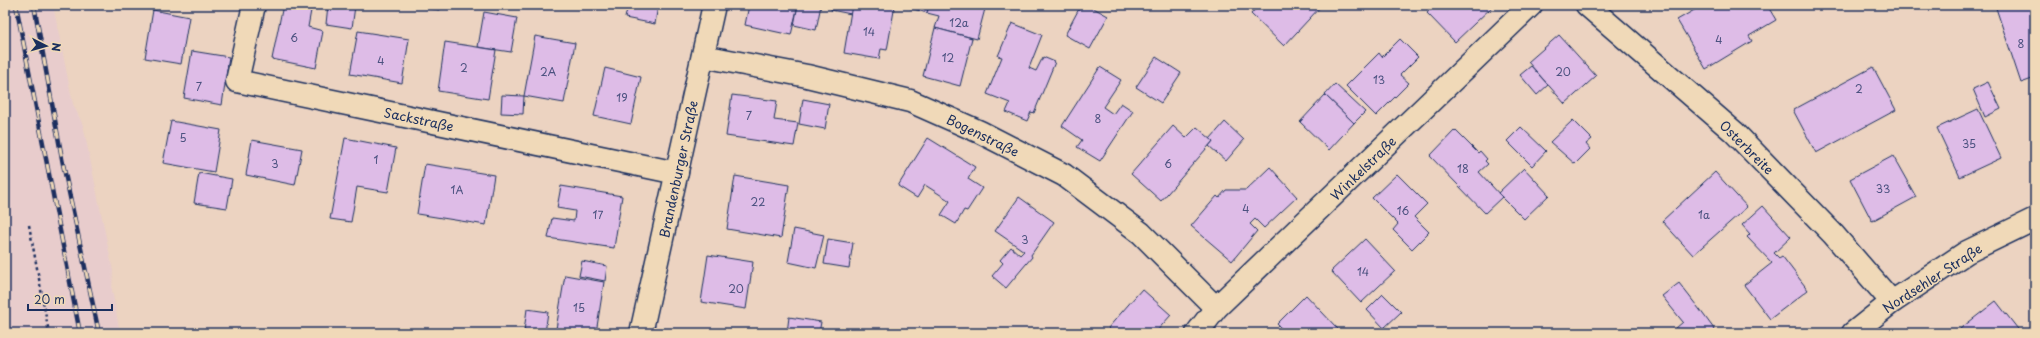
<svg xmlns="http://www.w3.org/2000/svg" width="2040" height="338" viewBox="0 0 2040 338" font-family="'Playpen Sans',sans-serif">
<rect width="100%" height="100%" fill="#ecd3c1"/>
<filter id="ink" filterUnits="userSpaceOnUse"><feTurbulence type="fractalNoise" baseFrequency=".025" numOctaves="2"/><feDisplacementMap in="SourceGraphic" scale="8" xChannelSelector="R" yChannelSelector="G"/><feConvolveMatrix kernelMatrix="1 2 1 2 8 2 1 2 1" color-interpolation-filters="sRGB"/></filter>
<g filter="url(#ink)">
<!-- built -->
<path fill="#e8cccc" d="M5,5H53L73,104L83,125L113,271L112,290L120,333H5Z"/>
<!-- building -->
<g fill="#debce7" stroke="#1b2f5e">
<path d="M283,5H312L308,27L323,31L316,68L272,59Z"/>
<path d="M328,5L355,6L352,28L326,24Z"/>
<path d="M411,5H440L439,10Z"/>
<path d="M628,5H658L655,24L625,18Z"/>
<path d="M749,5H798L791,35L745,25Z"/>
<path d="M798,5H821L816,30L794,25Z"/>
<path d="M832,5H852L851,14L831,10Z"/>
<path d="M852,5H895L887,50L881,49L879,59L844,53Z"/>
<path d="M911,5H929L927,13L910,8Z"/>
<path d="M929,5H986L977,39L935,28L939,16L927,13Z"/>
<path d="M1081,5H1088L1108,16L1090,49L1065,35Z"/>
<path d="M1259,5H1322L1284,46L1251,14Z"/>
<path d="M1435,5H1494L1455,42L1427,13Z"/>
<path d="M1703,5H1767L1776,20L1749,36L1752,41L1706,69L1677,20Z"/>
<path d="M2005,5H2035V78L2021,83L1996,8Z"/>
<path d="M153,10L189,17L181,64L145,58Z"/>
<path d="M484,12L517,18L511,52L478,47Z"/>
<path d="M1012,23L1042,35L1029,68L1036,71L1043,57L1055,62L1034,113L1031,112L1027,121L1006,112L1010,103L987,94L1002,57L998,56Z"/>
<path d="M935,28L972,38L960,86L923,76Z"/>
<path d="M358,31L409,39L402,83L350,74Z"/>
<path d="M1559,35L1596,76L1565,104L1528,62Z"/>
<path d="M535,36L575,43L564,103L524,96Z"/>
<path d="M1400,39L1418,57L1400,75L1409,83L1376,116L1346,86L1379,53L1382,57Z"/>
<path d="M445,42L496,50L488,99L438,91Z"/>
<path d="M192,51L229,57L222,105L184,98Z"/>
<path d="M1156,57L1181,73L1161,103L1136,87Z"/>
<path d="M1531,66L1548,85L1537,95L1520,75Z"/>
<path d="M1100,67L1121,80L1103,107L1113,114L1121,103L1133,111L1100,161L1077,147L1082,140L1062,126Z"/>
<path d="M1873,67L1896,110L1816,153L1793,110Z"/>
<path d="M605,68L641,77L631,124L594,116Z"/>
<path d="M1988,82L2001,109L1985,117L1973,89Z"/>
<path d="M1335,84L1365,112L1354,123L1325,95Z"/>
<path d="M502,95L524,96L523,114L501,113Z"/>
<path d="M732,95L777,101L774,120L798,123L794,146L726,136Z"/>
<path d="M1325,95L1354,123L1329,150L1300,122Z"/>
<path d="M803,99L829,104L825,129L799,124Z"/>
<path d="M1978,109L2001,158L1960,177L1937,128Z"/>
<path d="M1573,120L1592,139L1586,144L1590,149L1575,164L1550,142Z"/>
<path d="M171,121L221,130L214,172L163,163Z"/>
<path d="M1225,122L1244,140L1226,161L1209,146L1213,141L1210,139Z"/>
<path d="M1173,126L1186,138L1197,127L1213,141L1161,201L1131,174Z"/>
<path d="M1521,127L1546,151L1532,166L1507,141Z"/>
<path d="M1455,130L1478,153L1480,151L1487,159L1485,161L1488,164L1479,172L1502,197L1485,213L1430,156Z"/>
<path d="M345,138L396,148L388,192L357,187L351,222L330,219Z"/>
<path d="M928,138L975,167L968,179L982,188L967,211L964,210L956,224L941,215L950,201L925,185L917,198L898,186Z"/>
<path d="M252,140L302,149L295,185L246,175Z"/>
<path d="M1893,156L1916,197L1872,221L1850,179Z"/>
<path d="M425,164L494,175L486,225L417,214Z"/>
<path d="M1270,167L1297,197L1264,228L1255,219L1250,224L1257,231L1232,261L1191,226L1217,196L1219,198L1226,190H1246Z"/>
<path d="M1524,168L1549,195L1524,219L1498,193Z"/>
<path d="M1715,172L1747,207L1693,255L1662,221Z"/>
<path d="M199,173L232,179L227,208L194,203Z"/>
<path d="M1397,174L1427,204L1414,217L1429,232L1412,249L1393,230L1398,224L1372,198Z"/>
<path d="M735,176L789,185L781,238L727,229Z"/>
<path d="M561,186L622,196L614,248L548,238L552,218L574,221L575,211L557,208Z"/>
<path d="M1019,197L1054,222L1031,255L1032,257L1006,288L992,276L1003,263L1000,260L1011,247L1020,255L1024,251L995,231Z"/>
<path d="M1763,206L1791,237L1774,253L1779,258L1782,256L1808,290L1770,319L1744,285L1772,263L1747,237L1750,234L1742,225Z"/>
<path d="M794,229L824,235L816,268L788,262Z"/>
<path d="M828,239L853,243L849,268L824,264Z"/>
<path d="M1365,239L1395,271L1361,303L1331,271Z"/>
<path d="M708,255L753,262L746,309L701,302Z"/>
<path d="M582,261L607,266L605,281L579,276Z"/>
<path d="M565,275L604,282L596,333L556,329Z"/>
<path d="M1679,283L1700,310L1717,333H1680L1676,328L1683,322L1662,296Z"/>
<path d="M1142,289L1171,315L1155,333H1113L1108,328Z"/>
<path d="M1383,294L1401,312L1384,328L1367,310Z"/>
<path d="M1306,295L1336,327L1342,333H1286L1277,324Z"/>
<path d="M1996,301L2021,333H1964L1960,329Z"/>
<path d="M527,309L548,312L545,333L524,331Z"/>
<path d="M789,317L821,322L819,333H787Z"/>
</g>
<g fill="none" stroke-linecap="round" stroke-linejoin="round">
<!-- street casing -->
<g stroke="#1b2f5e" stroke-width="25">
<g id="street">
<path d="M254,5L237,81L677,173"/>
<path d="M1587,5L1734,132L1833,234L1892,302"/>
<path d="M703,56L807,76L910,101L980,132L1064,175L1141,233L1216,308"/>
<path d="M641,333L714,5"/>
<path d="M1197,333L1216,308L1531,5"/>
</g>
</g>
<!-- secondary casing -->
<g stroke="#1b2f5e" stroke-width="25">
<path id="secondary" d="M1853,333L1892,302L1967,252L2035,219"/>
</g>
<!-- path -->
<path stroke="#1b2f5e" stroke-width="2.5" stroke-dasharray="3 3" stroke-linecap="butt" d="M29,225L49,333"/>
<!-- street -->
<use href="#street" stroke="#f0d9b8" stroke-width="22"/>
<!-- secondary -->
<use href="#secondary" stroke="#f0d9b8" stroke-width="22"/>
<!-- rail casing -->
<g stroke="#1b2f5e" stroke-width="4.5">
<g id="rail">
<path d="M16,5L80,333"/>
<path d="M34,5L63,164L99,333"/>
</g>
</g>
<!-- rail -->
<use href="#rail" stroke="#f0d9b8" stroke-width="3" stroke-dasharray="9" stroke-linecap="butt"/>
</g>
</g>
<g text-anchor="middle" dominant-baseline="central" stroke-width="3" stroke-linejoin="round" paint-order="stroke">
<!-- number labels -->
<g font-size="11" fill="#4c5280">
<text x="959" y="22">12a</text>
<text x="869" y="31">14</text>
<text x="294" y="37">6</text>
<text x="1719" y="39">4</text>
<text x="2021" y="43">8</text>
<text x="948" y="57">12</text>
<text x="381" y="60">4</text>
<text x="464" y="67">2</text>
<text x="548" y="71">2A</text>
<text x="1563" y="71">20</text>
<text x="1379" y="79">13</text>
<text x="199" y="86">7</text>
<text x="1859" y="88">2</text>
<text x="622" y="97">19</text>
<text x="749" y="115">7</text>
<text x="1098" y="118">8</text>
<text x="183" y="137">5</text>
<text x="1969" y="143">35</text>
<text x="376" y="159">1</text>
<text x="275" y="163">3</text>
<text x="1168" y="163">6</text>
<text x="1463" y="168">18</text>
<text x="1883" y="188">33</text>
<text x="457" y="189">1A</text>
<text x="758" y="201">22</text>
<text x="1246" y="208">4</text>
<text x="1403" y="210">16</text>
<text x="598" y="214">17</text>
<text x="1704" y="214">1a</text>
<text x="1025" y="239">3</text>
<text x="1363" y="271">14</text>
<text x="736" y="288">20</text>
<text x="579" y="307">15</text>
</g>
<!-- street labels -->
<g font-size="13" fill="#1b2f5e" stroke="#f0d9b8">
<text transform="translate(419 119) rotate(12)">Sackstraße</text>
<text transform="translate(983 135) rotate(26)">Bogenstraße</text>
<text transform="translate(1747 147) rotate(45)">Osterbreite</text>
<text transform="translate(1363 168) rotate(-44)">Winkelstraße</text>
<text transform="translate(678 169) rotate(-78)">Brandenburger Straße</text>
<text transform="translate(1932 278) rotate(-33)">Nordsehler Straße</text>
</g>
</g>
<!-- margin -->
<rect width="2040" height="338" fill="none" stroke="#f0d9b8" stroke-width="20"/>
<rect x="10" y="10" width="2020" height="318" fill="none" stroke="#1b2f5e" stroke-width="1.5" filter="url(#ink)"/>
<!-- north arrow -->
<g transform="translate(46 46) rotate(96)" stroke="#f0d9b8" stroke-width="3" paint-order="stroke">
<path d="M0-3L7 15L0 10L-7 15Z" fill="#1b2f5e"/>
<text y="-6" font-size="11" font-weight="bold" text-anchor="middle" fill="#1b2f5e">N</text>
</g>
<!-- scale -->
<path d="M28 304v6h84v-6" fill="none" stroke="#1b2f5e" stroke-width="2"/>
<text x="34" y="304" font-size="12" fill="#1b2f5e" stroke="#f0d9b8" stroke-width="3" paint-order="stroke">20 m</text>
</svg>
